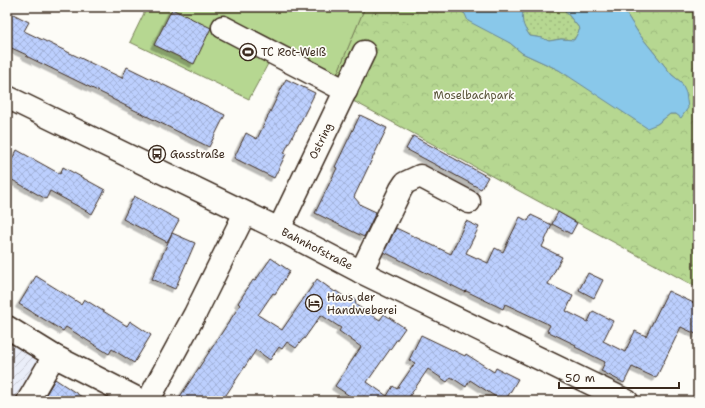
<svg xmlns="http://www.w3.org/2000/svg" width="705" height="408" viewBox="0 0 705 408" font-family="'Shantell Sans',sans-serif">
<defs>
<pattern id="industrial-furrows" width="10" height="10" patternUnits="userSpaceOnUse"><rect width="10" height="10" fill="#eaeef9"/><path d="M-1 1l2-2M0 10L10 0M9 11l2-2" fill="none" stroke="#caccd5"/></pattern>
<pattern id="grass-dots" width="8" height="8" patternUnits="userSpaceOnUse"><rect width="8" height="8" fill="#b6d791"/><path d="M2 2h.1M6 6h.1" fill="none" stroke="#9db97d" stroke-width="1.8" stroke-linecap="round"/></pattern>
<pattern id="forest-crowns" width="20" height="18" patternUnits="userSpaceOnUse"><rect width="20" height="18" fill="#b6d791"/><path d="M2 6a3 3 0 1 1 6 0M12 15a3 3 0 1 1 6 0" fill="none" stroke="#9db97d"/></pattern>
<pattern id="building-cross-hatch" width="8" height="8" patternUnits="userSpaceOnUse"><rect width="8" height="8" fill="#bccffe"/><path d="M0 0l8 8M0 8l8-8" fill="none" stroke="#a2b2d9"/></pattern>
<filter id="shadow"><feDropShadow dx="-3.5" dy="3.5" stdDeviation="0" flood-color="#0004"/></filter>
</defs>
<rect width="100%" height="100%" fill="#fdfcf7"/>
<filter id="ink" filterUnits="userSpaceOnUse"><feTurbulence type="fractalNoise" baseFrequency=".025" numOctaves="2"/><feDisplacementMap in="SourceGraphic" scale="8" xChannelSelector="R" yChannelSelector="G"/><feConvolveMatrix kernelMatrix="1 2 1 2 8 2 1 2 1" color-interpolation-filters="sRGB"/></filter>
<g filter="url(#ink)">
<!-- industrial -->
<path fill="url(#industrial-furrows)" d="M7,331L43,354L17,401H7Z"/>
<!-- grass -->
<path fill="url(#grass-dots)" stroke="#788058" d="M524,7H562L580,29L574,40L561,39L549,41L542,38L530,36C522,25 520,20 524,7Z"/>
<!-- forest -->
<path fill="url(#forest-crowns)" stroke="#788058" d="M365,7H458L459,9L465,14L510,43L522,53L559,70L657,124L670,114H676L681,117V82L672,75L639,34L622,7H698V288L357,103L330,91Z"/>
<!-- garden -->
<path fill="#b6d791" stroke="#788058" d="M147,7H365L330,91L269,62L249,99L130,42Z"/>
<!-- water -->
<path fill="#89c8ea" stroke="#6a8998" d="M458,7H524C521,20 522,25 530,36L542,38L549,41L561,39L574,40L580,29L562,7H622L639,34L672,75L681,82L686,93L688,108L681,118L676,114H670L657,124L647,128L559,70L522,53L510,43L468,21L465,14L459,9Z"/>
<!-- building -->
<g fill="url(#building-cross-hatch)" stroke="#3b2a1e" filter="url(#shadow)">
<path d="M172,9L211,28L194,64L154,45Z"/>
<path d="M7,11L29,22L24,31L122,78L127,67L225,115L209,147L112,99V98L26,56L27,55L7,46Z"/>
<path d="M286,79L315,93L296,131H295L284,153L286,154L274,178L234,158L246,133L257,139Z"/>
<path d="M360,115L387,128L354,197L361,205L376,212L364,237L315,213L337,168L335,167Z"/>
<path d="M413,136L488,177L481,189L406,149Z"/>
<path d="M17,150L60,174L63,167L105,190L92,214L50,191L46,199L7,177V169Z"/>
<path d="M134,196L179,220L167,242L123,219Z"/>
<path d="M558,212L577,223L571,234L552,224Z"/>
<path d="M531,215L552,225L542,247L562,257L548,284L573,296L566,311L588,322L593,311L613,321L603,341L625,352L635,331L646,336L668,291L698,305V335L681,327L656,378L632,367L624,383L601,371L605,362L575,347L576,345L547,331L550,325L505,304L503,309L466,291L465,292L384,252L396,228L451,254L466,221L479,227L466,253L488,263L495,248L503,252L520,217L528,221Z"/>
<path d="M172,233L195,243L175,289L152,279Z"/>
<path d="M271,258L290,271L275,294L273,293L258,315L282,330L317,279L335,292L336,291L345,297L350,296L355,299L356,305L380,320L384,314L405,328L367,382L387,396L393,386L397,389L415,363L409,360L421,335L465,356L466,354L494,372L496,368L518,379L505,401H502L470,380L466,387L451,377L447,382L428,369L409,397L415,401H357L335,386L361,347L339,331L341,328L321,315L304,339H303L296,348L287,342L282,349L279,347L270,360L256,350L222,401H177L240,305L238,303L253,280L255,281Z"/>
<path d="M588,273L603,280L594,298L579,290Z"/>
<path d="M36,276L81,304L84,299L127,326L130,321L151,335L134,363L112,349L109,354L66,327L63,331L19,304Z"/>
<path d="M55,379L88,401H42Z"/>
</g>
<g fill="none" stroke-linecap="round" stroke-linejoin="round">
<!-- minor casing -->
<g stroke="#3b2a1e" stroke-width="25">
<g id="minor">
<path d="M223,27L346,91"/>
<path d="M7,97L279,229L361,272L627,401"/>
<path d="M279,229L364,52"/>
<path d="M361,272L401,189L405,183L420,176L469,202"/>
<path d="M7,327L54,356L142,401"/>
<path d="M28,401L54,356"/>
<path d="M148,401L195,314L245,213"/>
</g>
</g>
<!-- minor -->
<use href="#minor" stroke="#fdfcf7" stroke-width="22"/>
</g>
</g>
<!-- icons -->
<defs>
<g id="stadium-ring" transform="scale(0.9)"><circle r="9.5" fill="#fdfcf7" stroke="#3b2a1e" stroke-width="1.5"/><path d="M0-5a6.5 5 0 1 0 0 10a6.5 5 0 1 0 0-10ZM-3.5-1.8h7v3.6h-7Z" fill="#3b2a1e"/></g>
<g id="bus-ring" transform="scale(0.9)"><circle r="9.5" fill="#fdfcf7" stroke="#3b2a1e" stroke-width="1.5"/><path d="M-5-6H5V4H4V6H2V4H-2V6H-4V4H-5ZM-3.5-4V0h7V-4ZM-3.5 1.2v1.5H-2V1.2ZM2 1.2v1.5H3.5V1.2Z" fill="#3b2a1e"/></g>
<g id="hotel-ring" transform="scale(0.9)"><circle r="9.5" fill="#fdfcf7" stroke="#3b2a1e" stroke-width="1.5"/><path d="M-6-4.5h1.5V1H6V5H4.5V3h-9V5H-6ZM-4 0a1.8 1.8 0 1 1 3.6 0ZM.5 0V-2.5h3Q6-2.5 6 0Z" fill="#3b2a1e"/></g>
</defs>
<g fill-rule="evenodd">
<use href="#stadium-ring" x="248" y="52"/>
<use href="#bus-ring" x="157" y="154"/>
<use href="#hotel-ring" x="314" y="303"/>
</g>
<g text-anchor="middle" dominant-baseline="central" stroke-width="3.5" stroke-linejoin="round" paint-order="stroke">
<!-- poi labels -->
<g font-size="11" fill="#3b2a1e" stroke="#fdfcf7" text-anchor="start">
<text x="261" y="52">TC Rot-Weiß</text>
<text x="170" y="154">Gasstraße</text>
<text x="327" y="297">Haus der<tspan x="327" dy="13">Handweberei</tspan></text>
</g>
<!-- park labels -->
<g font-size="11" fill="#5a553b" stroke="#fdfcf7">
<text x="474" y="95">Moselbachpark</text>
</g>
<!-- street labels -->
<g font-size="11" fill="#3b2a1e" stroke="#fdfcf7">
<text transform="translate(321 141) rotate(-64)">Ostring</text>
<text transform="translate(317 249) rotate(27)">Bahnhofstraße</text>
</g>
</g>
<!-- margin -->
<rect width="705" height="408" fill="none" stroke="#fdfcf7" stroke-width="24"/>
<rect x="12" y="12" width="681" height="384" fill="none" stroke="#3b2a1e" stroke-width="1.5" filter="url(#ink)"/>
<!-- scale -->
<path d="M559 382v6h120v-6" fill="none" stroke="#3b2a1e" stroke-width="2"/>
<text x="565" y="382" font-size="12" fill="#3b2a1e" stroke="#fdfcf7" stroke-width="3" paint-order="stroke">50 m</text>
</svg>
